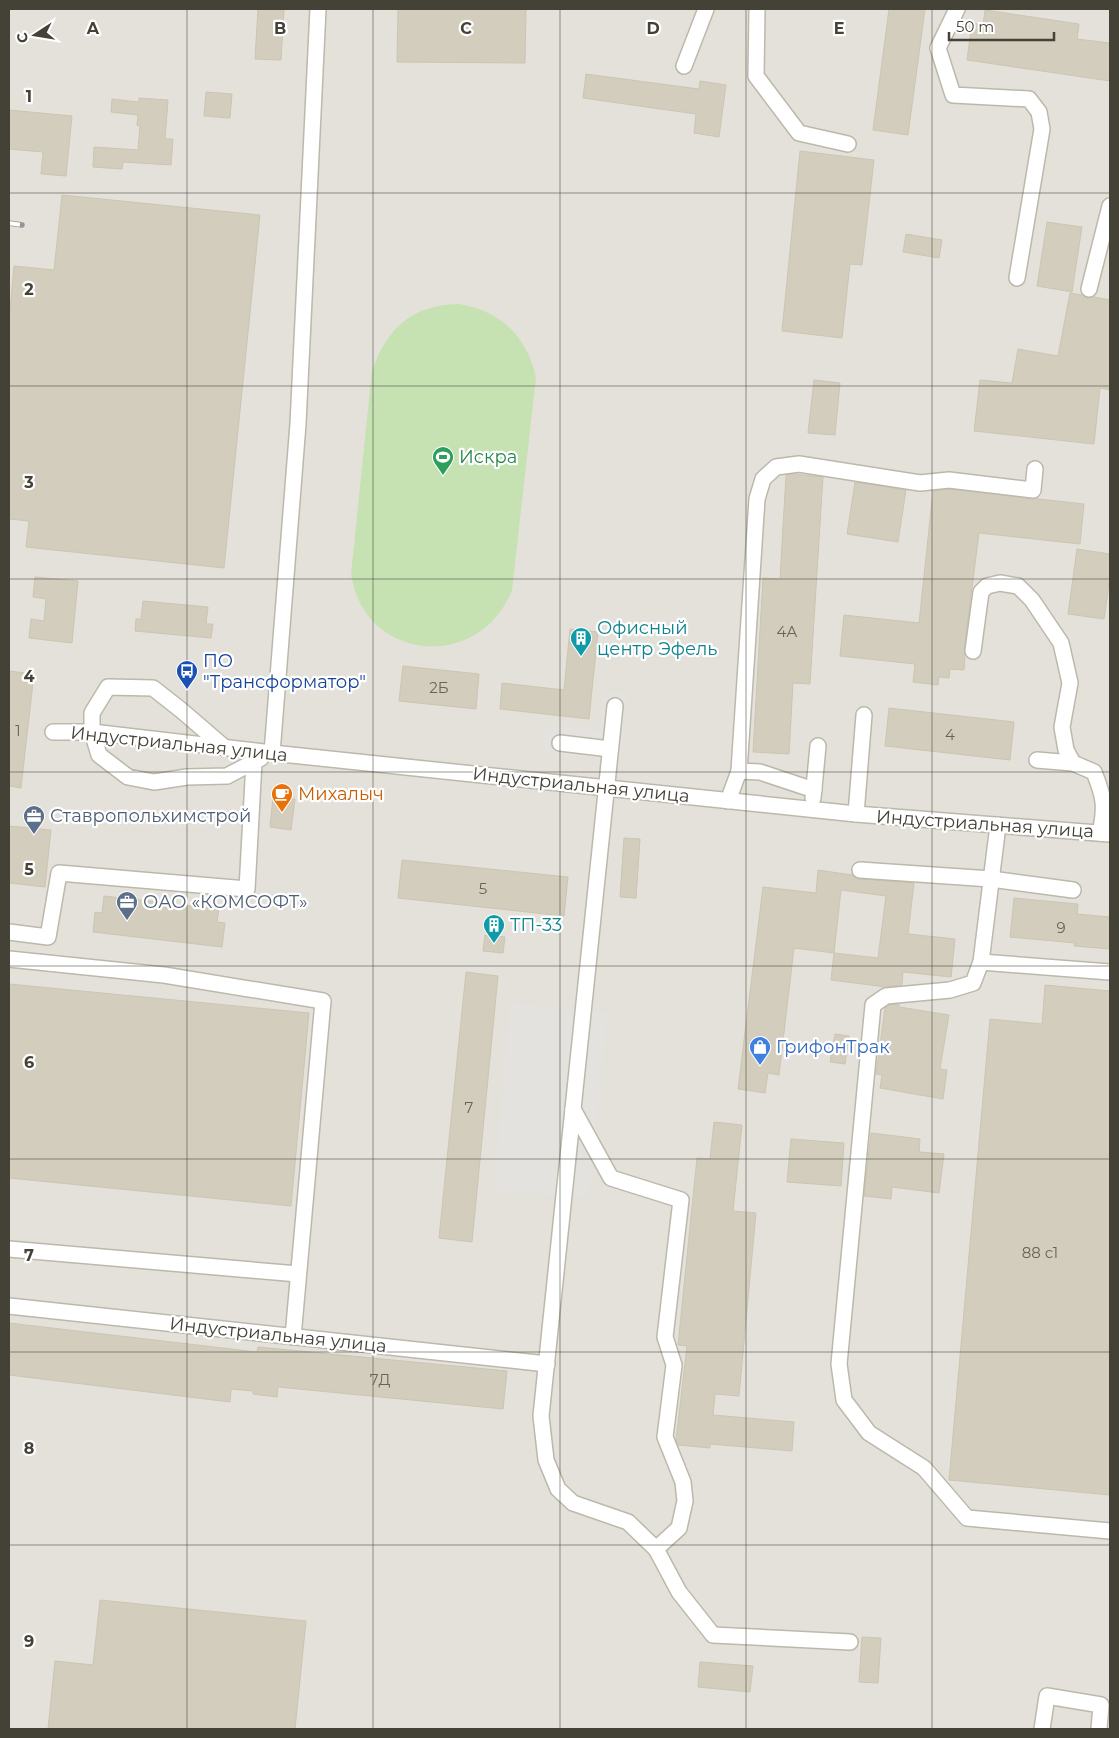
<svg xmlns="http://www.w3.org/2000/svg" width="1119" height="1738" viewBox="0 0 1119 1738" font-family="Montserrat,sans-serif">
<rect width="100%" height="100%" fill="#f2f0e7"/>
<!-- industrial -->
<rect fill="#e4e1db" x="9" y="9" width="1101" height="1720"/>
<!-- green -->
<path fill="#c6e2b3" d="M459,304C501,311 527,336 536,378L512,590C480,672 364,663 351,574L372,370C388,327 412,305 459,304Z"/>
<!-- parking -->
<g fill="#e3e2de">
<path d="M603,692L627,694L621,760L544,754L546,726L600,731Z"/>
<path d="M510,1003L607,1012L589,1198L494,1190Z"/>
</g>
<!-- building -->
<g fill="#d2cdbd" stroke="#ccc5b1" fill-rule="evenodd">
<path d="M258,9H284L281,60L255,59Z"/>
<path d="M398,9H526L525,63L397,62Z"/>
<path d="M889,9H925L908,135L873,130Z"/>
<path d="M985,10L1079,24L1077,39L1110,43V81L967,60L972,23L983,25Z"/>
<path d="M586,74L699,89L700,81L726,85L719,137L694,133L696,114L583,98Z"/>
<path d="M206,92L232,94L230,118L204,116Z"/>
<path d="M139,98L168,100L165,139H173L171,165L123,162L122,169L93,167L94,147L138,150L140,126L137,125L138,115L111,112L112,99L139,102Z"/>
<path d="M9,110L72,116L66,176L41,174L43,152L9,149Z"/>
<path d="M800,151L874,160L862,265L850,264L842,338L782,331Z"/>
<path d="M62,195L260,215L224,568L26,547L29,521L9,519V321L14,266L54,270Z"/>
<path d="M1047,222L1082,227L1072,292L1037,286Z"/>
<path d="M906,234L942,240L939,258L903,252Z"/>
<path d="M1070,293L1082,295L1087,298L1094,297L1110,300V390L1100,388L1094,444L974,431L980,380L1012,383L1018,349L1058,356Z"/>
<path d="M814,380L840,383L835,435L808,433Z"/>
<path d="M792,474L823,477L810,684L793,683L789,754L753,752L763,578L780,579L786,475Z"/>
<path d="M855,482L906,490L898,542L847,534Z"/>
<path d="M949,489L1084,504L1080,544L979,533L964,650L965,656L964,670L950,669L949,678L939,677L938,685L913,682L915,664L840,656L844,615L919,623L933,491Z"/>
<path d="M1077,549L1110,554V576L1104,619L1068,614Z"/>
<path d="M35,577L78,581L72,643L29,638L31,619L44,621L46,599L33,597Z"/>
<path d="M143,601L208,607L206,624H213L211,638L135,631L136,619H141Z"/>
<path d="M570,629L598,632L589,719L500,709L502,683L564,690Z"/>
<path d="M403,666L479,674L476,709L399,701Z"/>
<path d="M9,671L34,674L21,788L9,786Z"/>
<path d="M889,708L1014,722L1010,760L885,746Z"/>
<path d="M273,797L295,799L291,830L270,827Z"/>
<path d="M9,826L51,830L45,887L9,883Z"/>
<path d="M624,838L640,839L636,898L620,897Z"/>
<path d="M402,860L568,877L564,916L398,898Z"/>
<path d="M818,870L852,875L859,879L914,883L908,934L955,939L951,977L903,972L902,985L886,987L831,980L834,953L794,948L779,1075L768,1073L765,1093L738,1089L763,887L816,893ZM841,890L886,896L878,958L834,953Z"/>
<path d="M104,896L219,909L217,922L225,923L222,947L93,932L95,912L102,913Z"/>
<path d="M1014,898L1078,904L1077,914L1110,917V949L1074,946L1075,943L1010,937Z"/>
<path d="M485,935L505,937L503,953L483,951Z"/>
<path d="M466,972L498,976L472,1242L439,1238Z"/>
<path d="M9,984L309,1013L291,1206L9,1178Z"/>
<path d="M1045,985L1110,991V1495L949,1480L990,1019L1042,1024Z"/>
<path d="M899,1004V1007L949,1015L940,1069L947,1070L943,1099L880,1088L882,1075L876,1074L885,1008L889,1005Z"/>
<path d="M835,1034L849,1036L845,1064L830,1062Z"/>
<path d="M714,1122L742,1125L733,1211L756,1213L739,1396L715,1394L713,1415L794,1422L792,1451L710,1444V1448L678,1445L676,1440L687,1346L678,1345L697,1158L710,1159Z"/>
<path d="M871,1133L920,1139L919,1152L944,1154L939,1193L892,1187L891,1199L864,1196Z"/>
<path d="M791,1139L844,1143L841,1186L787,1182Z"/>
<path d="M9,1323L257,1352L258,1347L507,1371L503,1409L278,1387L277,1397L253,1394V1391L231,1389L230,1402L9,1375Z"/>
<path d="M100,1600L306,1621L295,1729H48L55,1661L93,1665Z"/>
<path d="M862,1637L881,1638L878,1683L859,1682Z"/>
<path d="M700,1662L753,1666L750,1692L698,1687Z"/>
</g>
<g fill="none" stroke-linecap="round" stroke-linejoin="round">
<!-- minor casing -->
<g stroke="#bcb8aa" stroke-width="18">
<g id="minor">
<path d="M757,9L756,76L799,133L848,144"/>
<path d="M957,9L938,48L953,95L1029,99L1039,112L1042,129L1017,278"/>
<path d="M684,66L706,9"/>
<path d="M1089,289L1110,206"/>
<path d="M973,651L981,592L987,586L1000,583L1018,586L1032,600L1061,643L1070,683L1062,727L1066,750L1073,763L1094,772C1104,797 1106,806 1100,833"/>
<path d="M615,706L541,1416L546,1460L558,1489L573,1503L628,1522L656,1549L679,1592L713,1635L850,1642"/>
<path d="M53,732H92L272,753L856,814L1110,834"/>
<path d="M560,743L610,749"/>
<path d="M224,747L181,710L153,688L108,687L92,713V732L99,755L128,777L154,782L187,777L227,776L261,758"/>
<path d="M272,753L298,424L318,9"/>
<path d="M1037,760L1073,763"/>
<path d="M739,771L760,772L814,790"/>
<path d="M813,798L818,746"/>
<path d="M728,801L739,771L757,499L763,479L776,467L799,464L920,483L949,480L1033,490L1035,469"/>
<path d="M856,814L864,715"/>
<path d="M998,825L981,962L973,983L950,990L886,996L873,1005L839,1364L844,1400L869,1433L924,1468L967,1518L1110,1531"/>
<path d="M860,870L991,879L1073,890"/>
<path d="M9,932L48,937L59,873L247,889L254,762"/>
<path d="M9,959L164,975L323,1001L293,1337"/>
<path d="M981,962L1110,972"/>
<path d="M573,1109L611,1178L681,1200L665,1337L674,1365L665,1437L683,1482L685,1501L679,1528L656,1549"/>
<path d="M9,1249L298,1274"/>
<path d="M9,1306L547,1364"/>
<path d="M1042,1729L1047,1696L1101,1705L1099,1729"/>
</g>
</g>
<!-- minor -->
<use href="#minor" stroke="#fff" stroke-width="15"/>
<!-- rail casing -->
<g stroke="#959595" stroke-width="5.5">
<path id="rail" d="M9,223L22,225"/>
</g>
<!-- rail -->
<use href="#rail" stroke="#fff" stroke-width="4" stroke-dasharray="11" stroke-linecap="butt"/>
</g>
<!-- grid -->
<path fill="none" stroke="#444136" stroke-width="1" stroke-opacity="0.55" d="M187,9V1729M373,9V1729M560,9V1729M746,9V1729M932,9V1729M9,193H1110M9,386H1110M9,579H1110M9,772H1110M9,966H1110M9,1159H1110M9,1352H1110M9,1545H1110"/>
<!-- icons -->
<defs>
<g id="stadium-pin" transform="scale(1.125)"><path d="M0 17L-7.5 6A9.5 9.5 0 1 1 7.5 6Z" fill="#2e9e5b" stroke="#fff"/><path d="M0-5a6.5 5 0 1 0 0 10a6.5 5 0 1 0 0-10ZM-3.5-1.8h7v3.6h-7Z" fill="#fff"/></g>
<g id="building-pin" transform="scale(1.125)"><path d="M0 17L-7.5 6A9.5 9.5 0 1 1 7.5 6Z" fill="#0f9aa8" stroke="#fff"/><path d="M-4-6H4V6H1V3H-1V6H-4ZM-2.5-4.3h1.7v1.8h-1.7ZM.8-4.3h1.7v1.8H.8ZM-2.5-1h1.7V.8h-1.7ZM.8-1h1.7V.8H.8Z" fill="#fff"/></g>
<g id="bus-pin" transform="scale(1.125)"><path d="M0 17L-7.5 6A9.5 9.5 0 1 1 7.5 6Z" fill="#1a4fb4" stroke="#fff"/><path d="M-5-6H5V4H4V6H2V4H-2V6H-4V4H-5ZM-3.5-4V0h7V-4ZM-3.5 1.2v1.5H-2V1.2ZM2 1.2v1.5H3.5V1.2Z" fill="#fff"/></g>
<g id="cafe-pin" transform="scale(1.125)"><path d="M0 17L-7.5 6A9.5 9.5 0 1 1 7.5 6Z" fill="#e8710a" stroke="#fff"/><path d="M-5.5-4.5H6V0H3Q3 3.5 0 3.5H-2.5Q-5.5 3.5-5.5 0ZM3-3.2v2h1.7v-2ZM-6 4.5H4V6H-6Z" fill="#fff"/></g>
<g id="office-pin" transform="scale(1.125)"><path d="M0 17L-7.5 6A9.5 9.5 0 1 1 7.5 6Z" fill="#5c6f8a" stroke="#fff"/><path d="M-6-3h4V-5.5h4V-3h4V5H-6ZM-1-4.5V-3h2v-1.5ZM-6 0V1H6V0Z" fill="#fff"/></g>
<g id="shop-pin" transform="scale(1.125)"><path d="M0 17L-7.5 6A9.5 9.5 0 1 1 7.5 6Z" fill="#3f7fe0" stroke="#fff"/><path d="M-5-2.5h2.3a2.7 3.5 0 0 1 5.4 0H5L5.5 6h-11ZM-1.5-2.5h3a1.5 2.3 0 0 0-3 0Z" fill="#fff"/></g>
</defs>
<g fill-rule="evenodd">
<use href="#stadium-pin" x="443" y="457"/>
<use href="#building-pin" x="581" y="638"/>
<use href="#bus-pin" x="187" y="671"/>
<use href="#cafe-pin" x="282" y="794"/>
<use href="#office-pin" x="34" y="816"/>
<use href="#office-pin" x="127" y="902"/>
<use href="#building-pin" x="494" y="925"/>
<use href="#shop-pin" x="760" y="1047"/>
</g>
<g text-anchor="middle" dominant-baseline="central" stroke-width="4.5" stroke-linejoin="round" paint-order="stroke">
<!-- number labels -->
<g font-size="15" fill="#686458">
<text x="787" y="631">4А</text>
<text x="439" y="687">2Б</text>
<text x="18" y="730">1</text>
<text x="950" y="734">4</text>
<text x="483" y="888">5</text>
<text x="1061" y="927">9</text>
<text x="469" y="1107">7</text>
<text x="1040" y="1252">88 с1</text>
<text x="380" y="1379">7Д</text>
</g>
<!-- leisure labels -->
<g font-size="18" fill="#27864d" stroke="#fff" text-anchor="start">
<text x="459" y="457">Искра</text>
</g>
<!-- culture labels -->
<g font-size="18" fill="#0d838f" stroke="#fff" text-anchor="start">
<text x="597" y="628">Офисный<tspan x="597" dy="21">центр Эфель</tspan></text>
<text x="510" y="925">ТП-33</text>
</g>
<!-- transit labels -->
<g font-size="18" fill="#164399" stroke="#fff" text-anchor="start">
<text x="203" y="661">ПО<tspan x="203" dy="21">"Трансформатор"</tspan></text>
</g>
<!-- street labels -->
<g font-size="18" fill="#444136" stroke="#fff">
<text transform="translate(179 744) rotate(6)">Индустриальная улица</text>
<text transform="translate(581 785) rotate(6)">Индустриальная улица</text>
<text transform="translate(985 824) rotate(4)">Индустриальная улица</text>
<text transform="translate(278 1335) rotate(6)">Индустриальная улица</text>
</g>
<!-- food labels -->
<g font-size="18" fill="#c56008" stroke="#fff" text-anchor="start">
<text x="298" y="794">Михалыч</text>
</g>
<!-- service labels -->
<g font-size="18" fill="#4e5e75" stroke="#fff" text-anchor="start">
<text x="50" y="816">Ставропольхимстрой</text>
<text x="143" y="902">ОАО «КОМСОФТ»</text>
</g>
<!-- shop labels -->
<g font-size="18" fill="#366cbe" stroke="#fff" text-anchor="start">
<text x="776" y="1047">ГрифонТрак</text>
</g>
</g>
<g font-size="16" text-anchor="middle" font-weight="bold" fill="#444136" stroke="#fff" stroke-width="4.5" stroke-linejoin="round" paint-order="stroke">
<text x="93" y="34">A</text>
<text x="280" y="34">B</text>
<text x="466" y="34">C</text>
<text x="653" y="34">D</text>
<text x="839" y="34">E</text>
<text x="29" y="102">1</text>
<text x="29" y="295">2</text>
<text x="29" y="488">3</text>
<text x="29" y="682">4</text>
<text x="29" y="875">5</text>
<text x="29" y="1068">6</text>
<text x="29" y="1261">7</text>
<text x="29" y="1454">8</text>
<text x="29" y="1647">9</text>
</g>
<!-- border -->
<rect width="1119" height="1738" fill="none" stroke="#444136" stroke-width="20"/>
<!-- north arrow -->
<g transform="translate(35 35) rotate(258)" stroke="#ffffff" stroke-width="4" paint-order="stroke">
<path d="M0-4L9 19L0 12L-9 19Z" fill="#444136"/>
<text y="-8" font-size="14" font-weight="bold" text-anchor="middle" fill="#444136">С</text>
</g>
<!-- scale -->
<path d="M949 32v8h105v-8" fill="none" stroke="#444136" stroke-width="2.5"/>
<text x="956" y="32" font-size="15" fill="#444136" stroke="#ffffff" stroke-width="4" paint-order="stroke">50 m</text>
</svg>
